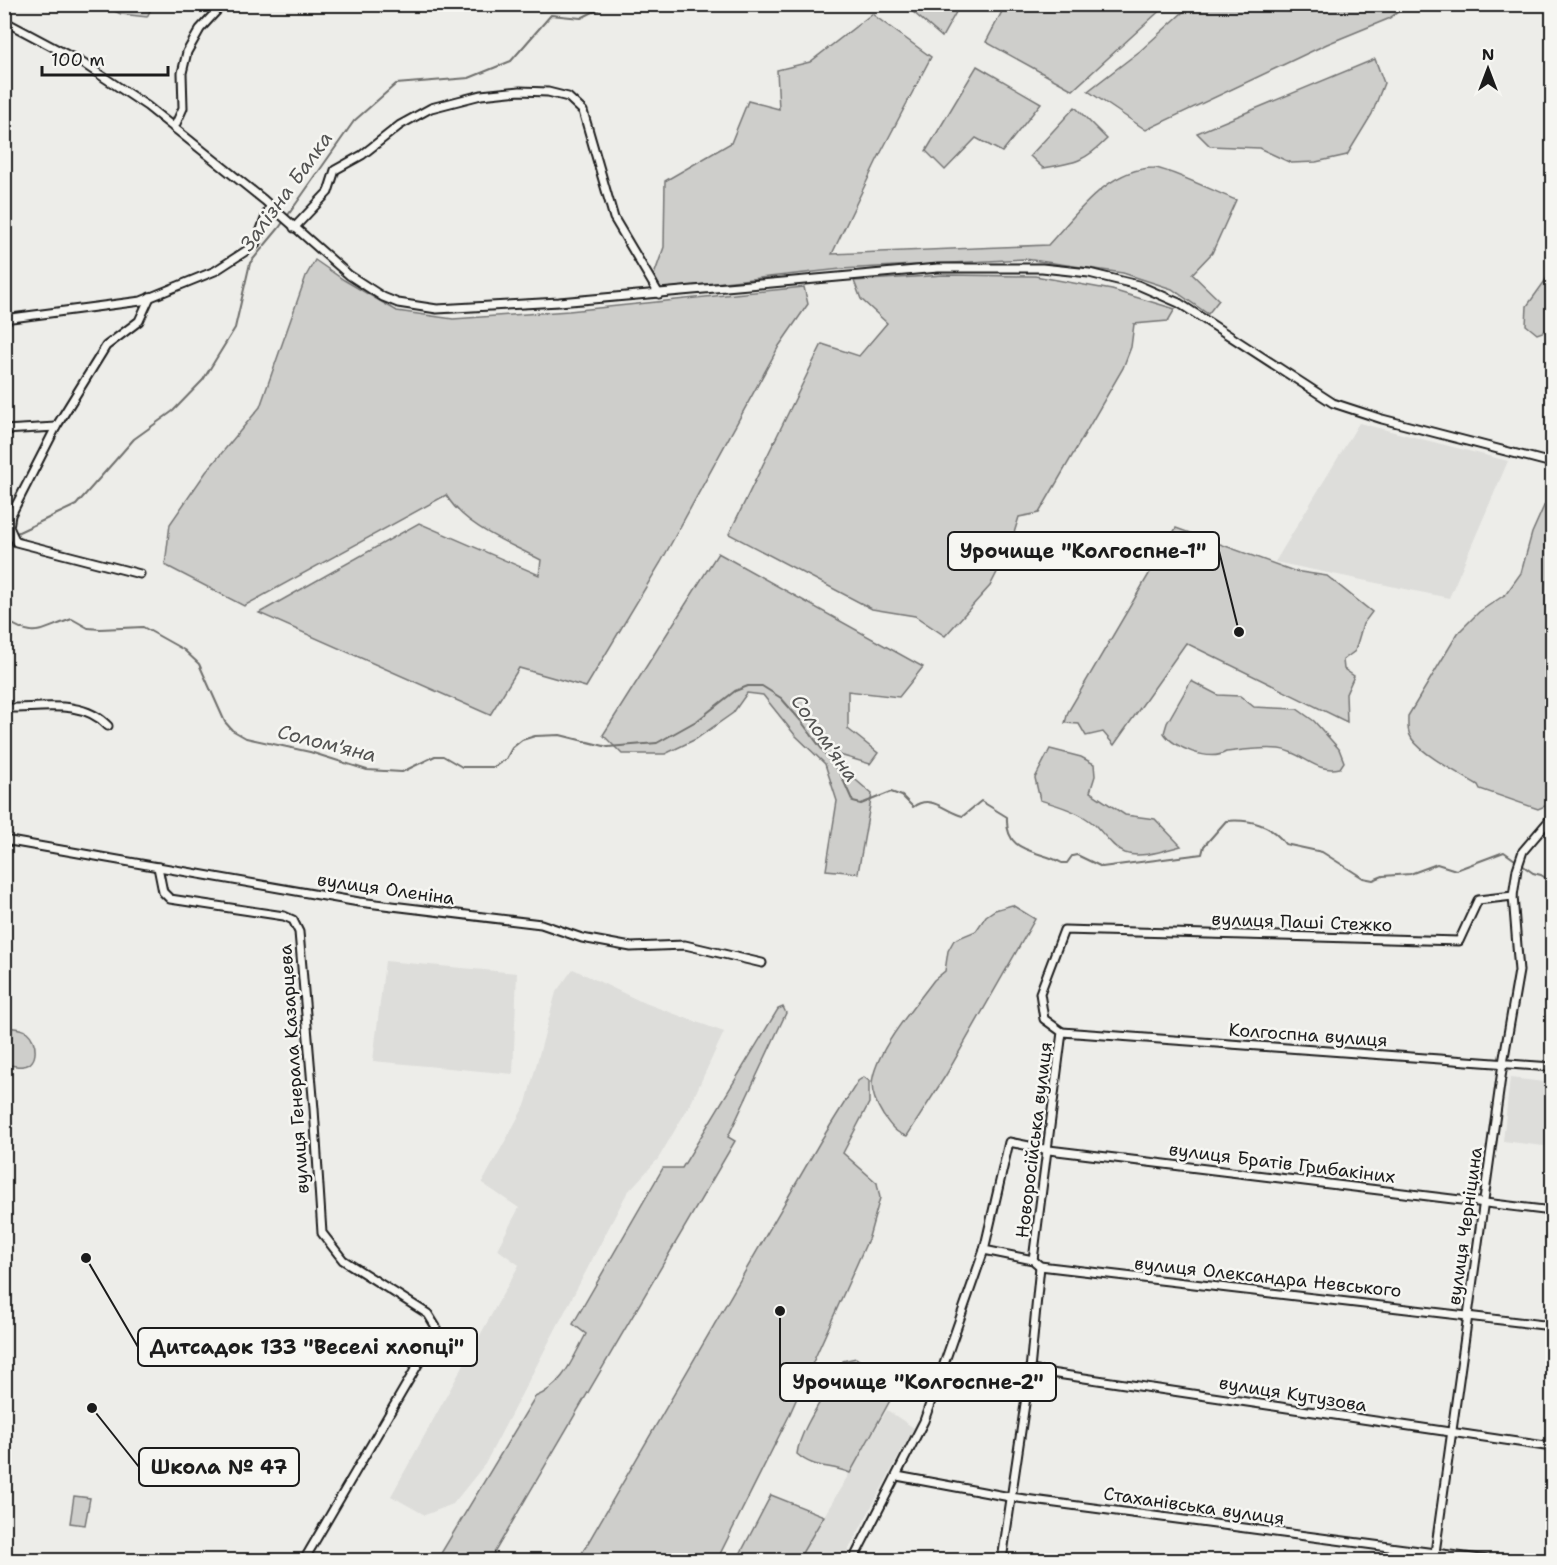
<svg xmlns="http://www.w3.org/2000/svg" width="1557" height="1565" viewBox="0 0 1557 1565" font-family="'Shantell Sans',sans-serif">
<rect width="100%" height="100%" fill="#edede9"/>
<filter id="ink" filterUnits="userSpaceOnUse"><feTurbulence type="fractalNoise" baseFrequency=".0167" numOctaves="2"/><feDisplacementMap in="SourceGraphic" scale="12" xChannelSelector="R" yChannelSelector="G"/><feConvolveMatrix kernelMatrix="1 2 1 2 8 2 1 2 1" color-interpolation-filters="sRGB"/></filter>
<g filter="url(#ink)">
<!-- built -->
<g fill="#ddddda">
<path d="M1359,423L1508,461L1449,598L1275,562Z"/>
<path d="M385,961L517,973L513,1074L373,1061Z"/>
<path d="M573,969L642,1002L724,1032L692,1101L658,1159L627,1193L485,1464L453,1504L425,1515L391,1496L519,1265L497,1249L519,1208L482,1183L526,1103L556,992Z"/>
<path d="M1510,1078L1552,1083V1147L1503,1141Z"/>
<path d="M887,1410L914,1428L843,1560H798Z"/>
</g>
<!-- green -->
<g fill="#cececb" stroke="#757574" stroke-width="1.5">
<path d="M1006,4H1166V5L1073,90L986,42Z"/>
<path d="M1192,4H1408V5L1388,19L1327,44L1146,130L1088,91L1140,51Z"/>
<path d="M101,5H153L147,17L121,14Z"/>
<path d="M905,5H960L942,37Z"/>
<path d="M872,14L931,57L877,160L832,254L1048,245C1076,215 1108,168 1154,168C1165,167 1222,195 1236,200L1212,253L1192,274L1219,300L1208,314L1172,289L1123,273L1025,259L841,269L661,289L654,275L664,247L665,181L731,143L748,101L779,109L777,70L810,62Z"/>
<path d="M1375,59L1384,83L1372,114L1347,155L1316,162L1291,163L1259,148L1210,146L1197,133Z"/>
<path d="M977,66L1041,103L1002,152L976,138L945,170L926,151Z"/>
<path d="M1075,107L1107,139C1084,162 1075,163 1043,168L1030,156Z"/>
<path d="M315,260L344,280L397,311L453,319L569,311L804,287L808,304L779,346L661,562L586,687L519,668L490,715L259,613L419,523L539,575L541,560C509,543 465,527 446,495L244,606L165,565L170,524L206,472L260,407L306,276Z"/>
<path d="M1552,271V333L1548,330L1537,334L1526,325L1527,306Z"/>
<path d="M944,275L1035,276L1112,290L1175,309L1168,321L1134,324L1131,347L1123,368L1039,513L1019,517L1009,549L990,586L945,636L915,616L872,609L729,534L822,344L859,356L887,323L861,299L854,281Z"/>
<path d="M1552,488V803L1538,809L1480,789L1478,785C1460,774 1424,756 1412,739C1407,732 1408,724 1408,716L1458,633L1479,612L1506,594L1521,573L1532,533Z"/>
<path d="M1176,528L1294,571L1327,576L1372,612L1363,624L1355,651L1343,660L1344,669L1354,676L1346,694L1347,722L1186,643L1114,745L1103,732L1086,736L1079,724L1065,723L1068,712Z"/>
<path d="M718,553L923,667L899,697L848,691V729L878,753L870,764L836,754L857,781L872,794L858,873L826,870L837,801L825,764L795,735L763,695L747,693L733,713L696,739L665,754H622L603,735Z"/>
<path d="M1191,681L1218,695L1240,696L1254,707L1297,709L1314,721L1339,749L1344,762L1340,768C1315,774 1303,752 1279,749C1262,747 1243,750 1226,752C1210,762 1173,748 1164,733L1167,723Z"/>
<path d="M1050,749L1081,757L1094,764L1095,776L1090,792L1125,815L1155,819L1181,846C1165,850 1141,859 1125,853C1113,848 1104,834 1095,825C1081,812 1057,805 1040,800L1035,778Z"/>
<path d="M1012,905L1035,919L946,1075L907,1136C895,1133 890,1125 883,1115C878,1107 872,1095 872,1084C874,1052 915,1006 934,980L945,971L948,951L954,940L976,931L986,916L995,910Z"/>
<path d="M783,1007L786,1013L728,1137L735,1141L490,1560H437L535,1397C563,1386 572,1360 586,1334L573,1324L663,1168H682L778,1009Z"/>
<path d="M5,1027C12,1028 22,1028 27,1032C37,1040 40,1064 23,1066C18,1067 10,1065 5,1064Z"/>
<path d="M864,1077L869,1081V1103L843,1153L877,1183L880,1198L869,1237L788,1418L717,1560H578L820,1142L858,1081Z"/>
<path d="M856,1358L898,1386L850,1473C830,1464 815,1470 797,1454C800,1427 831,1388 843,1361Z"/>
<path d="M771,1495L824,1516L798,1560H737Z"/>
<path d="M74,1496L90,1498L85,1525L70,1523Z"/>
</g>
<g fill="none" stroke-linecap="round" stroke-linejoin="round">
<!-- stream -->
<g stroke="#6f6f6d" stroke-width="2">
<path d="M4,539L76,505L134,439L173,411L203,380L235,328L250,263L279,228L354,121L396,84L469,78L511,61L551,15L581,18L609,4"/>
<path d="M4,619C36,640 39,630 72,619L88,628L100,629L143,627L184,650L199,664L225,722L232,730L246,738L310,752L367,770L402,772L435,756H443L462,767H494L506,759L512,748L522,740L535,736L560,735L608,747L657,743L698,720L735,691L748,686H762L781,698L801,721L841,775L853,802L861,804L891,792L902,796L913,807C932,793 946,813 963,816L981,801L1007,817C1005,855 1038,849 1062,863H1067L1072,856L1077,855L1102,867L1202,854L1204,846L1226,821C1249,819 1271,824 1285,844L1322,852L1363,878L1373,880L1383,876L1410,874L1437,864L1456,870L1504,852L1533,873L1541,875L1552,882"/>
</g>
<!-- street casing -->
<g stroke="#1c1c1c" stroke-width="11">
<g id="street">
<path d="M4,21L81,62L147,106L264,200L349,275L383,297L398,303L437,309L559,302L938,268H1042L1089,273L1138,285L1179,303L1333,403L1382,419L1552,463"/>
<path d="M174,128L183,108L182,73L187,52L200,29L223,4"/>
<path d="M294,228L328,192L335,170L362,155L400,125L431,108L481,95L520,91L548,92L568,97L583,111L614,218L659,294"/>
<path d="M4,319L141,301L215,271L255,245L270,206"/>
<path d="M4,430L56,427"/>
<path d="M140,574L16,542L9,527L11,515L56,427L106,346L139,321L150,297"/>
<path d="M4,708C40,709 82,698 108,726"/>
<path d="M4,840L359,902L541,924L582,938L631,947L685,945L762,963"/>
<path d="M158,867L163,892L170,899L284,916L293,920L299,932L314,1109L322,1233L343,1260L428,1314L436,1327L427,1349L304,1560"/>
<path d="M1062,1032L1552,1067"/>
<path d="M984,1250L1033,1260L1040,1266L1552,1326"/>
<path d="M1033,1260L1062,1032L1044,1019L1040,993L1064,930L1459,941L1478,900L1513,896"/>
<path d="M1030,1370L1552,1447"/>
<path d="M897,1476L1010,1497L1488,1560"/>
<path d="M853,1560L924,1421L984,1250L1009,1142L1049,1150L1552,1211"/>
<path d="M1002,1560L1030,1370L1040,1266"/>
<path d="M1434,1560L1503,1063L1519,971L1513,896L1517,869L1523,851L1552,817"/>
</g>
</g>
<!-- street -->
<use href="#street" stroke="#f6f6f2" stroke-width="7"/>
</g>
</g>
<g text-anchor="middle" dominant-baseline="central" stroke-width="5" stroke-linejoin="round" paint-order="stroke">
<!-- street labels -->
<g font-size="18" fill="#1c1c1c" stroke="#f6f6f2">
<text transform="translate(386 889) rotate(8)">вулиця Оленіна</text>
<text transform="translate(1302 922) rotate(2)">вулиця Паші Стежко</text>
<text transform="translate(1308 1035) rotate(4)">Колгоспна вулиця</text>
<text transform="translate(294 1069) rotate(-94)">вулиця Генерала Казарцева</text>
<text transform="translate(1034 1140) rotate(-83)">Новоросійська вулиця</text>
<text transform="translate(1282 1163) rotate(7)">вулиця Братів Грибакіних</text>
<text transform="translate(1465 1226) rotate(-82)">вулиця Черніцина</text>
<text transform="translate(1268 1277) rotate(6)">вулиця Олександра Невського</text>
<text transform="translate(1293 1394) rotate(9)">вулиця Кутузова</text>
<text transform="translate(1194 1506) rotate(8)">Стаханівська вулиця</text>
</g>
<!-- water labels -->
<g font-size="20" font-style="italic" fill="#535352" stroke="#f6f6f2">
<text transform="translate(286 191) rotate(-54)">Залізна Балка</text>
<text transform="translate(825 738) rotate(55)">Солом'яна</text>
<text transform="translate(327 743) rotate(14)">Солом'яна</text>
</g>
</g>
<!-- callouts -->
<path fill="none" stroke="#1c1c1c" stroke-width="2" d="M1239 632L1219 551M86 1258L138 1347M780 1311L780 1382M92 1408L139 1467"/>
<g fill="#1c1c1c" stroke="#f6f6f2" stroke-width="2">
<circle cx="1239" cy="632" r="6"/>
<circle cx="86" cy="1258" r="6"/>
<circle cx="780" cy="1311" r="6"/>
<circle cx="92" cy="1408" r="6"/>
</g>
<g fill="#f6f6f2" stroke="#1c1c1c" stroke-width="2">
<rect x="948" y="532" width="271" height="38" rx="6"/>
<rect x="138" y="1328" width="339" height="38" rx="6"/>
<rect x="780" y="1363" width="276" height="38" rx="6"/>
<rect x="139" y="1448" width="160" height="38" rx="6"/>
</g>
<g font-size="20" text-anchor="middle" font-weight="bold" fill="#1c1c1c">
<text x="1083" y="558">Урочище "Колгоспне-1"</text>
<text x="307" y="1354">Дитсадок 133 "Веселі хлопці"</text>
<text x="918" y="1389">Урочище "Колгоспне-2"</text>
<text x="219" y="1474">Школа № 47</text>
</g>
<!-- margin -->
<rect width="1557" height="1565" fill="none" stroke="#f6f6f2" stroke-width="24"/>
<rect x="12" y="12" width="1533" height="1541" fill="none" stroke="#1c1c1c" stroke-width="2" filter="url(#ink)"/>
<!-- north arrow -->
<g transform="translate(1488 69)" stroke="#f6f6f2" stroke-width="4.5" paint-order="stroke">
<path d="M0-4.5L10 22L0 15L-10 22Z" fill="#1c1c1c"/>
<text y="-9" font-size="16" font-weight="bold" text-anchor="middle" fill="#1c1c1c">N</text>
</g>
<!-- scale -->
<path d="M42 66v9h126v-9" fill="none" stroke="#1c1c1c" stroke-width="3"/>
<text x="51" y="66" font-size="18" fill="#1c1c1c" stroke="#f6f6f2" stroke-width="4.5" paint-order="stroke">100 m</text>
</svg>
